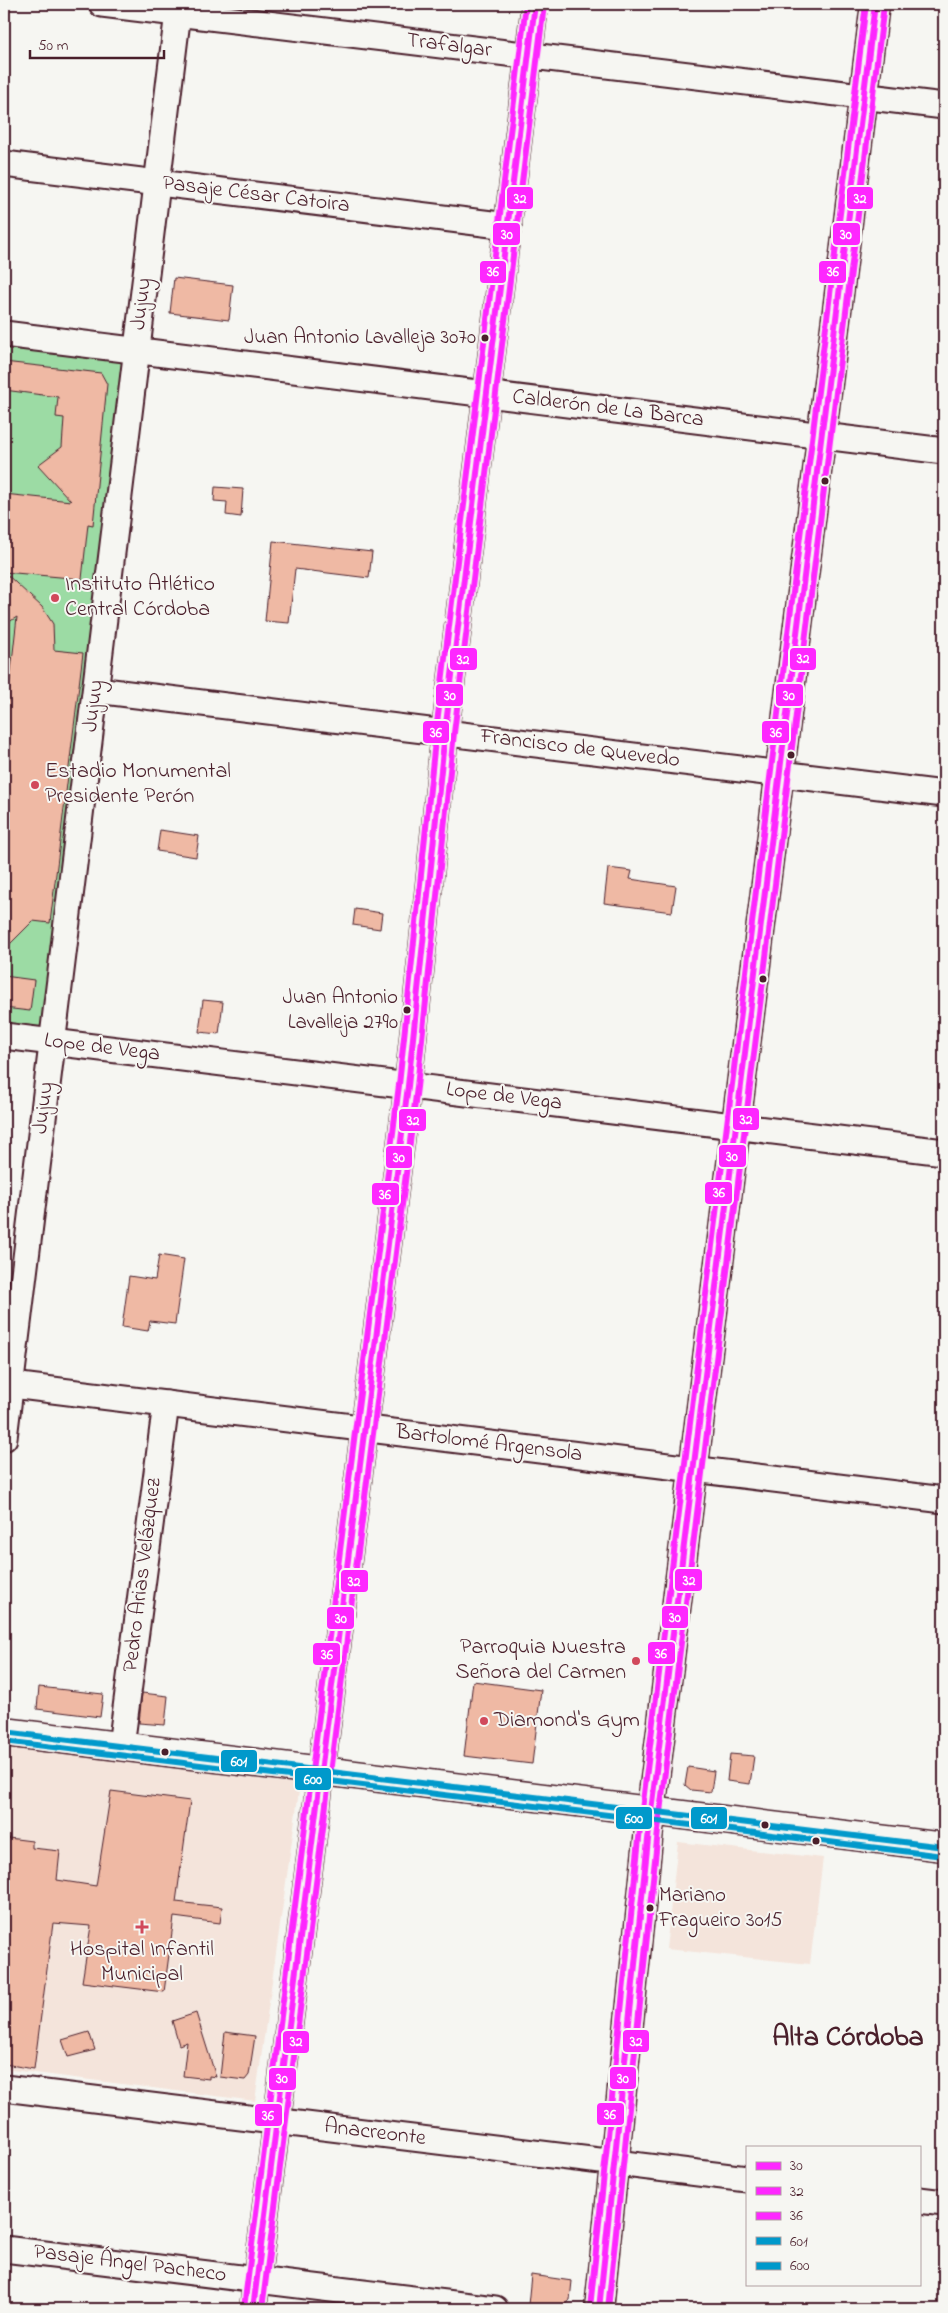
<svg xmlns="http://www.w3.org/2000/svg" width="948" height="2313" viewBox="0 0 948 2313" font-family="'Indie Flower',sans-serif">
<rect width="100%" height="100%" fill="#f6f6f2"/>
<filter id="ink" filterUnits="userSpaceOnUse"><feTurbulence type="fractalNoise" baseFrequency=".02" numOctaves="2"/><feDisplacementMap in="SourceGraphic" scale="10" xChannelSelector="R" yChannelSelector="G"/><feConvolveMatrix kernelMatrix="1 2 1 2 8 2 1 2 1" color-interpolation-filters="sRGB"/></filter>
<g filter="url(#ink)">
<!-- built -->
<g fill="#f4e4db">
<path d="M4,1746L300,1784L255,2101L4,2069Z"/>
<path d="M678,1842L823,1858L810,1964L666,1949Z"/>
</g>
<!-- green -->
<path fill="#9cdba4" stroke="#737d68" d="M4,334L137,350L52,1042L4,1036Z"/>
<!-- building -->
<g fill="#efb9a4" stroke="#4a1f2b">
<path d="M174,278L233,285L229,320L170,313Z"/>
<path d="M4,362L101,373L107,384L93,525L88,524L82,579L4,572V494L71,501L38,465L62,447L64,418L56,417L58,397L4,390Z"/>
<path d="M215,487L243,489L241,517L226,515L227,502L214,501Z"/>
<path d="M273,541L372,552L369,578L295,569L289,623L265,621Z"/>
<path d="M4,572L42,607L53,624L54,650L83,653L50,923L33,921L4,950V734L17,617L4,625Z"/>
<path d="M160,830L199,836L196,857L157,851Z"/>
<path d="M608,868L632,871L630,879L676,886L672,912L604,903Z"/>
<path d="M355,909L382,913L380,929L353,925Z"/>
<path d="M4,976L34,980L30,1011L4,1008Z"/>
<path d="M203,1000L223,1002L219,1034L199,1032Z"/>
<path d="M159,1255L184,1259L175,1324L150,1321L148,1331L122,1327L129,1276L155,1280Z"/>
<path d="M473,1681L541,1690L532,1764L464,1756Z"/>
<path d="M39,1687L103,1694L100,1717L37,1709Z"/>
<path d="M142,1693L168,1696L165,1725L139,1723Z"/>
<path d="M730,1754L754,1756L750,1784L727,1781Z"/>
<path d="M688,1767L714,1771L711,1792L691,1790L685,1785Z"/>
<path d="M111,1791L190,1801L176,1902L222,1907L220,1923L174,1917L164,1992L82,1982L91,1926L53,1923L34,2069L4,2064V1844L6,1845L8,1838L32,1841V1848L60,1851L57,1880L96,1886Z"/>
<path d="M196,2013L216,2077L209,2076V2079L183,2076L187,2042L179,2045L172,2021Z"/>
<path d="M89,2032L95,2050L68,2057L62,2040Z"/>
<path d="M225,2032L255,2036L249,2075L245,2080L220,2077Z"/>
<path d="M531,2275L572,2281L570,2300L563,2306L557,2305L556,2308L528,2305Z"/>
</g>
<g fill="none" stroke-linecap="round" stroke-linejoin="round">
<!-- minor casing -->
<g stroke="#4a1f2b" stroke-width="29">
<g id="minor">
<path d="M102,4L944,106"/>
<path d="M4,164L508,226"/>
<path d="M4,334L944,451"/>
<path d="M96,690L944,794"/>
<path d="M4,1036L944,1152"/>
<path d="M4,1384L944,1500"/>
<path d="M4,1438L179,4"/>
<path d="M121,1746L166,1404"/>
<path d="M4,2088L747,2179"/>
<path d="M919,2200L944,2203"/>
<path d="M4,2249L495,2309"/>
<path d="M253,2309L408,1086L445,732L535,4"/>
</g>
</g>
<!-- major casing -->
<g stroke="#4a1f2b" stroke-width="31">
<g id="major">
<path d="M4,1732L944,1847"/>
<path d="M599,2309L651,1811L875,4"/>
</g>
</g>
<!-- minor -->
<use href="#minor" stroke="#f6f6f2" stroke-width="25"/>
<!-- major -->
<use href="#major" stroke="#f6f6f2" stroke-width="28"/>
<!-- bus-1 casing -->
<g stroke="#f6f6f2" stroke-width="10">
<g id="bus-1">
<path d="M253,2309L408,1086L445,732L535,4"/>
<path d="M599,2309L651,1811L875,4"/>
</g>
</g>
<!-- bus-2 casing -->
<g stroke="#f6f6f2" stroke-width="10">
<g id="bus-2">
<path d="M262,2309L417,1087L454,733L544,5"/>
<path d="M608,2309L660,1812L884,5"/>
</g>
</g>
<!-- bus-3 casing -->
<g stroke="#f6f6f2" stroke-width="10">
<g id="bus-3">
<path d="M244,2308L399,1085L436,731L526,4"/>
<path d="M590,2308L642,1810L866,4"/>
</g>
</g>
<!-- bus-4 casing -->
<g stroke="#f6f6f2" stroke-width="10">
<path id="bus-4" d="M4,1732L944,1847"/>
</g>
<!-- bus-5 casing -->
<g stroke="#f6f6f2" stroke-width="10">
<path id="bus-5" d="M4,1741L943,1856"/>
</g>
<!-- bus-1 -->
<use href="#bus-1" stroke="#fe27ff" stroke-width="6"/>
<!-- bus-2 -->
<use href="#bus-2" stroke="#fe27ff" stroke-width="6"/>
<!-- bus-3 -->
<use href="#bus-3" stroke="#fe27ff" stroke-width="6"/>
<!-- bus-4 -->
<use href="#bus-4" stroke="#0099cb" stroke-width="6"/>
<!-- bus-5 -->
<use href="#bus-5" stroke="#0099cb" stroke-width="6"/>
</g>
</g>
<!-- markers -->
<g fill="#4a1f2b" stroke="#f6f6f2" stroke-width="2">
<circle cx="485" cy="338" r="4.5"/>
<circle cx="825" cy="481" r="4.5"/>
<circle cx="791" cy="755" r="4.5"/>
<circle cx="763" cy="979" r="4.5"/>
<circle cx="407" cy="1010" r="4.5"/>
<circle cx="165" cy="1752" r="4.5"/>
<circle cx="765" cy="1825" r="4.5"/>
<circle cx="816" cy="1841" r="4.5"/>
<circle cx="650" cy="1908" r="4.5"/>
</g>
<g fill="#d1495b" stroke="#f6f6f2" stroke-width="2">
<circle cx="55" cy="598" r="5"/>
<circle cx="35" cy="785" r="5"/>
<circle cx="636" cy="1661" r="5"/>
<circle cx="484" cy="1721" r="5"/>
<path d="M139.5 1919.5h5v5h5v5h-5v5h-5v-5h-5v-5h5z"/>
</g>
<g text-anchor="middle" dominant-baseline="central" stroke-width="4" stroke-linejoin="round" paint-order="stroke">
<!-- bus labels -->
<g font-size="21" fill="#4a1f2b" stroke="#f6f6f2" text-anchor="end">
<text x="476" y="338">Juan Antonio Lavalleja 3070</text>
<text x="398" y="998">Juan Antonio<tspan x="398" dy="25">Lavalleja 2790</tspan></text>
<text x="659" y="1896" text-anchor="start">Mariano<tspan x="659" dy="25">Fragueiro 3015</tspan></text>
</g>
<!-- street labels -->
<g font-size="22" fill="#4a1f2b" stroke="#f6f6f2">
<text transform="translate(449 46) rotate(7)">Trafalgar</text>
<text transform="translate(256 195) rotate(7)">Pasaje César Catoira</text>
<text transform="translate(142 304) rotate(-83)">Jujuy</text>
<text transform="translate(608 409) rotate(7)">Calderón de La Barca</text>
<text transform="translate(94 706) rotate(-83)">Jujuy</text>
<text transform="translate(580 749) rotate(7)">Francisco de Quevedo</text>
<text transform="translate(102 1048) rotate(7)">Lope de Vega</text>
<text transform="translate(504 1097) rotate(7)">Lope de Vega</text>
<text transform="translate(44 1108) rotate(-83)">Jujuy</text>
<text transform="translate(489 1444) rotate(7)">Bartolomé Argensola</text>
<text transform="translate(143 1575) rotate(-83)">Pedro Arias Velázquez</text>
<text transform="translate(375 2133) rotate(7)">Anacreonte</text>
<text transform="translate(130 2264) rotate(7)">Pasaje Ángel Pacheco</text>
</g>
<!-- poi labels -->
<g font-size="22" fill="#4a1f2b" stroke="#f6f6f2" text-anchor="start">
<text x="65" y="585">Instituto Atlético<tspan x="65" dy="25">Central Córdoba</tspan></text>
<text x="45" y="772">Estadio Monumental<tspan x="45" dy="25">Presidente Perón</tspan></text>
<text x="626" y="1648" text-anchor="end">Parroquia Nuestra<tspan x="626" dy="25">Señora del Carmen</tspan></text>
<text x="494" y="1721">Diamond's Gym</text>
<text x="142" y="1950" text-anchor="middle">Hospital Infantil<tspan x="142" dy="25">Municipal</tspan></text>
</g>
<!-- district labels -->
<g font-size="28" font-weight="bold" fill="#4a1f2b" stroke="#f6f6f2">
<text x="848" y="2038">Alta Córdoba</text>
</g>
</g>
<g stroke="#f6f6f2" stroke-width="2">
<rect x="846" y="186" width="28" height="24" rx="5" fill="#fe27ff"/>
<rect x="506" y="186" width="28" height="24" rx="5" fill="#fe27ff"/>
<rect x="832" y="222" width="29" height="24" rx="5" fill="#fe27ff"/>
<rect x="492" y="222" width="29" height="24" rx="5" fill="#fe27ff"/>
<rect x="818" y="260" width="29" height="24" rx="5" fill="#fe27ff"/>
<rect x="479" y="260" width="28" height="24" rx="5" fill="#fe27ff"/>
<rect x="789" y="647" width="28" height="24" rx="5" fill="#fe27ff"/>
<rect x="449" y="647" width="29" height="24" rx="5" fill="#fe27ff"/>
<rect x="775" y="683" width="29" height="24" rx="5" fill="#fe27ff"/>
<rect x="435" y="683" width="29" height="24" rx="5" fill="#fe27ff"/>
<rect x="761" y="720" width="29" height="24" rx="5" fill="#fe27ff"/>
<rect x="422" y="720" width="28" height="24" rx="5" fill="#fe27ff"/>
<rect x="732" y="1107" width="28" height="24" rx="5" fill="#fe27ff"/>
<rect x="398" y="1108" width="29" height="24" rx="5" fill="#fe27ff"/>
<rect x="718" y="1144" width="29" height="24" rx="5" fill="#fe27ff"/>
<rect x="385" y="1145" width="28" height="24" rx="5" fill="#fe27ff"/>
<rect x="704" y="1181" width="29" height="24" rx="5" fill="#fe27ff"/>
<rect x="371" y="1182" width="29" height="24" rx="5" fill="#fe27ff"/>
<rect x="674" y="1568" width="29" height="24" rx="5" fill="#fe27ff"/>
<rect x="340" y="1569" width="29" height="24" rx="5" fill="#fe27ff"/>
<rect x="661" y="1605" width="28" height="24" rx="5" fill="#fe27ff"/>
<rect x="326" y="1606" width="29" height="24" rx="5" fill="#fe27ff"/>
<rect x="647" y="1641" width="29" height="24" rx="5" fill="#fe27ff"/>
<rect x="312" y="1642" width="29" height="24" rx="5" fill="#fe27ff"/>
<rect x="220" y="1749" width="38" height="24" rx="5" fill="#0099cb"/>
<rect x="294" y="1767" width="38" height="24" rx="5" fill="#0099cb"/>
<rect x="615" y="1806" width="38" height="24" rx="5" fill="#0099cb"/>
<rect x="690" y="1806" width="38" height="24" rx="5" fill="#0099cb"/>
<rect x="622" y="2029" width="28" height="24" rx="5" fill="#fe27ff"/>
<rect x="282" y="2030" width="28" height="24" rx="5" fill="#fe27ff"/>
<rect x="609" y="2066" width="28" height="24" rx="5" fill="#fe27ff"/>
<rect x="268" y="2067" width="29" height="24" rx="5" fill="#fe27ff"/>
<rect x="596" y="2102" width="29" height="24" rx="5" fill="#fe27ff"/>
<rect x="254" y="2103" width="29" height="24" rx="5" fill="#fe27ff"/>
</g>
<g font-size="14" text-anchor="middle" font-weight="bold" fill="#fff">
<text x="860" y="203">32</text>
<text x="520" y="203">32</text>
<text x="846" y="239">30</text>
<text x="507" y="239">30</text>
<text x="833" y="276">36</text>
<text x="493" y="276">36</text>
<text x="803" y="663">32</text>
<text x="463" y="664">32</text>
<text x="789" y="700">30</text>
<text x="450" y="700">30</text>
<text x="776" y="737">36</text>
<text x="436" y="737">36</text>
<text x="746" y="1124">32</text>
<text x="413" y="1125">32</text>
<text x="732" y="1161">30</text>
<text x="399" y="1162">30</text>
<text x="719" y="1197">36</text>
<text x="385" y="1199">36</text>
<text x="689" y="1585">32</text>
<text x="354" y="1586">32</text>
<text x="675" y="1622">30</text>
<text x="341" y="1623">30</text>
<text x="661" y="1658">36</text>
<text x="327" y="1659">36</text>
<text x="239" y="1766">601</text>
<text x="313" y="1784">600</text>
<text x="634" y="1823">600</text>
<text x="709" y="1823">601</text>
<text x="636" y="2046">32</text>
<text x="296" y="2046">32</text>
<text x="623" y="2083">30</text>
<text x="282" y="2083">30</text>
<text x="610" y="2119">36</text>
<text x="268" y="2120">36</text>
</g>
<!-- margin -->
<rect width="948" height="2313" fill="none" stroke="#f6f6f2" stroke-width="20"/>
<rect x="10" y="10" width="928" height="2293" fill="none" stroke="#4a1f2b" stroke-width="2" filter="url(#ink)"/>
<!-- legend -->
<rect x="746" y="2146" width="175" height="140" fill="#f6f6f2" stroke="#b1a0a2"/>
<rect x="756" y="2162" width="25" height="8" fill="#fe27ff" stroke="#b1a0a2"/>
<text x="790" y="2170" font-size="15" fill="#4a1f2b">30</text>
<rect x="756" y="2187" width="25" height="8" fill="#fe27ff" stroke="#b1a0a2"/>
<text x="790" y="2196" font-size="15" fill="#4a1f2b">32</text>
<rect x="756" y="2212" width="25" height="8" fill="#fe27ff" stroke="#b1a0a2"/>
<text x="790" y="2220" font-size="15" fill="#4a1f2b">36</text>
<rect x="756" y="2237" width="25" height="8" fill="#0099cb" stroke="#b1a0a2"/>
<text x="790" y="2246" font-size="15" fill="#4a1f2b">601</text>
<rect x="756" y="2262" width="25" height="8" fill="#0099cb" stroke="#b1a0a2"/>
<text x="790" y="2270" font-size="15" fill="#4a1f2b">600</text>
<!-- scale -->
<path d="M30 50v8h134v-8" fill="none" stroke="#4a1f2b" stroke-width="2.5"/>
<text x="38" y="50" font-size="15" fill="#4a1f2b" stroke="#f6f6f2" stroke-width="4" paint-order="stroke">50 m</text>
</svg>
